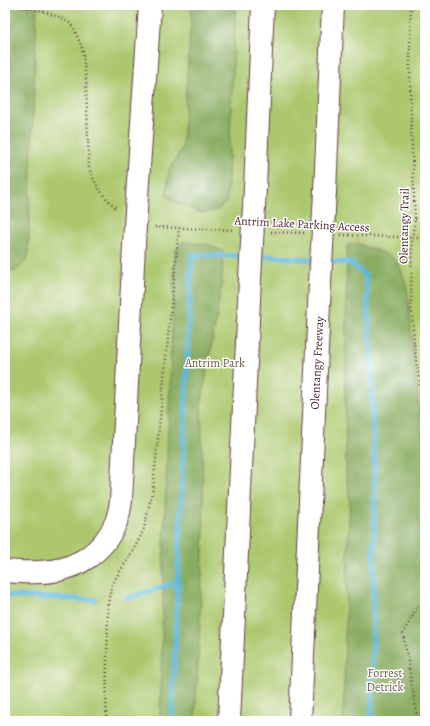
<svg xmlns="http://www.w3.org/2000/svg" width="430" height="726" viewBox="0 0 430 726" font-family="Alegreya,serif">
<rect width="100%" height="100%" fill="#fff"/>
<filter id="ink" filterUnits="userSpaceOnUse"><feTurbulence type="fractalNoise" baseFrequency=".025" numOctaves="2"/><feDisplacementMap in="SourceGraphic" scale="8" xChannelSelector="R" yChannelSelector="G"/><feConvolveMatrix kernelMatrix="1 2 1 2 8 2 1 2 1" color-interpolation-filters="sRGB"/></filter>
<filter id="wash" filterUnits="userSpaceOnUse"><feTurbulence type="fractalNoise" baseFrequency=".012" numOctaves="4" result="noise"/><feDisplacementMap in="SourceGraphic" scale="16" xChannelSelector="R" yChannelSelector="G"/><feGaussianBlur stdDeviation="0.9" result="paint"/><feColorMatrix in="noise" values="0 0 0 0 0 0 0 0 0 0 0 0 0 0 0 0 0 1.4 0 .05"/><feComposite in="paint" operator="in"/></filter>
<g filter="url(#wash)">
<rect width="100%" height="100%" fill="#f9f0e2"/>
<!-- green -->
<rect fill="#acc76d" stroke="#7b734c" x="5" y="5" width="420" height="716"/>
<!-- forest -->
<g fill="#89ac60" stroke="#6a6646">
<path d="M5,5H37L28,259L14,272L5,268Z"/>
<path d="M192,5H236L227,201L218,210L201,213L179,204L166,196L169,170L182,148Z"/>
<path d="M183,242L206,244L223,251L222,284L201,405L204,533L195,721H160L165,509L175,251Z"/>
<path d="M356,243L391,256L400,267L407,288L419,408L425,456V721H343L348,540L350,501L346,474L345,379L347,245Z"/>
</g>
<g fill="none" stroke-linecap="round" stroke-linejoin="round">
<!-- stream -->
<g stroke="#5ab5d7" stroke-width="5.5">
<path d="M255,256L281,257L316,260"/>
<path d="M325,261L351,263L366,276L371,348L375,489L372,721"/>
<path d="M5,596L95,600"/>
<path d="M128,598L178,582L192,255L246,256"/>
<path d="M172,721L178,582"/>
</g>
</g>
</g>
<g filter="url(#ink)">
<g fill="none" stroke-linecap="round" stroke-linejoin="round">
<!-- minor casing -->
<g stroke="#643e46" stroke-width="24">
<path id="minor" d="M5,571C16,572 28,573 39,572C73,572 103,554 116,522C119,515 120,508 121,501L135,226L150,5"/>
</g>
<!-- highway casing -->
<g stroke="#643e46" stroke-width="24">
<g id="highway">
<path d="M255,188L263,5"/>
<path d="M325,192L333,5"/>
<path d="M229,721L250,279"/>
<path d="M300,721L320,283"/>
</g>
</g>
<!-- path -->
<g stroke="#643e46" stroke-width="2.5" stroke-dasharray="1 3" stroke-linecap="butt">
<path d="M12,5L42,11L59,17L70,23L74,29L82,48L86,78L89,168C95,185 104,197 117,209"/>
<path d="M411,5C408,76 412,148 415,219L412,238L411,303L415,351L425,423"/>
<path d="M415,219L425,217"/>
<path d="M155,227L234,230"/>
<path d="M271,232L304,233"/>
<path d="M341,235L425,238"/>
<path d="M106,721L108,603L112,584L133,551L144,529L153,488L179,228"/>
<path d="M418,721L403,633L418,606H425"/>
</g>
<!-- minor -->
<use href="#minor" stroke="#fff" stroke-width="22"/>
<!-- highway -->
<use href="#highway" stroke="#fff" stroke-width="22"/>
<!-- highway-bridge casing -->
<g stroke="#643e46" stroke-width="24" stroke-linecap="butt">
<g id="highway-bridge">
<path d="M250,279L255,188"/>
<path d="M320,283L325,192"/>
</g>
</g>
<!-- highway-bridge -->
<use href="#highway-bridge" stroke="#fff" stroke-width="22"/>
</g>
</g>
<g text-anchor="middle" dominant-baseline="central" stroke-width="3" stroke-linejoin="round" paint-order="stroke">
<!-- street labels -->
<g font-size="12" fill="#4a1f2b" stroke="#fff">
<text transform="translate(302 224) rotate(3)">Antrim Lake Parking Access</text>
<text transform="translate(404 226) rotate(-89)">Olentangy Trail</text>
<text transform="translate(317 363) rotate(-87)">Olentangy Freeway</text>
</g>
<!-- park labels -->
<g font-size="12" fill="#6c5a42" stroke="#fff">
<text x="215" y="363">Antrim Park</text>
<text x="385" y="673">Forrest<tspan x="385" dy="14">Detrick</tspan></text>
</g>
</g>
<!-- margin -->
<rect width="430" height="726" fill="none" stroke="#fff" stroke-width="20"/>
</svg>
